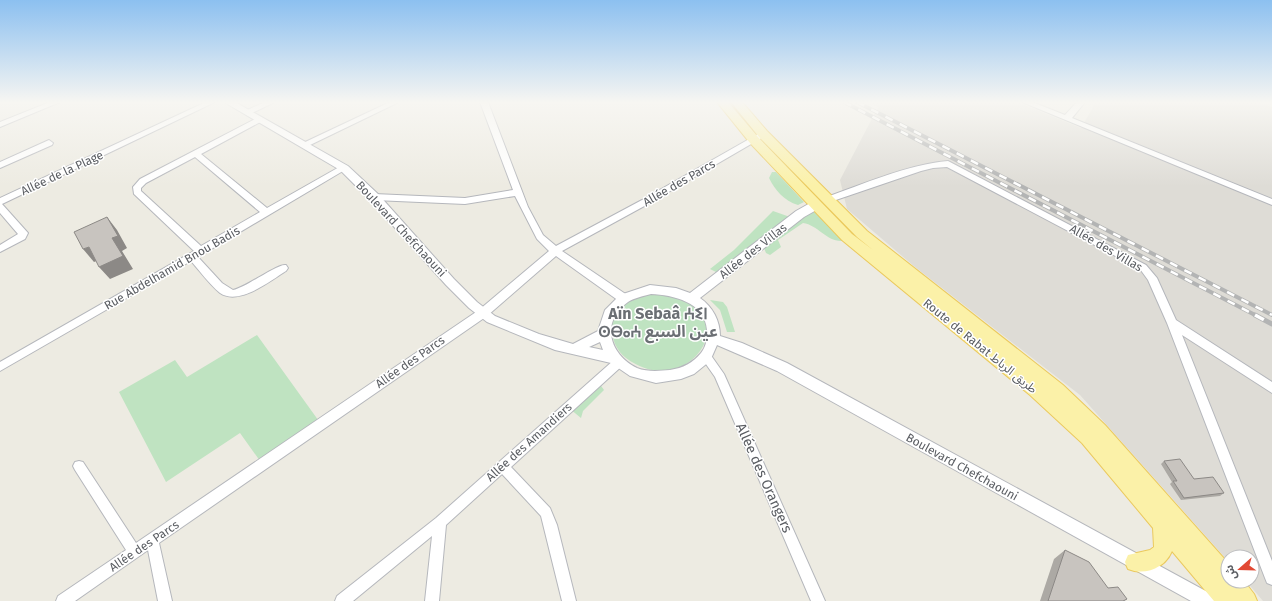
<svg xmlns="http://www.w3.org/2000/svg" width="1272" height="601" viewBox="0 0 1272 601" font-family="'Fira Sans','Noto Sans Arabic','Noto Sans Tifinagh',sans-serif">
<rect width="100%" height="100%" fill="#edebe2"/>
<!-- industrial -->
<path fill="#dedcd6" d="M868,102H1017L1081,128L1096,102H1256L1272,107V601H1263L1246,581H1252V557H1228V561L1080,395L915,267L847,209L840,180L878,107Z"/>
<!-- green -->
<g fill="#bfe3c1">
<path d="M772,172H776L804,202L798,205C784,201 775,190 769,178Z"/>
<path d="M814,210L844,239L841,241C826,241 818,225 803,223L778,240L781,247L770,255L766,253L764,248L766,244Z"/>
<path d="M773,211L790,217L720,274L710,269L734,250Z"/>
<path d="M656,292C756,301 691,407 626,358C607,343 606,311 630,300C638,296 648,295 656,292Z"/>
<path d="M710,300L723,302L727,307L735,332H727L720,310Z"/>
<path d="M257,335L321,424L260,461L240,433L166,482L119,392L175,360L187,377Z"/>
<path d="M599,383L604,390L583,411L581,418L570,409Z"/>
</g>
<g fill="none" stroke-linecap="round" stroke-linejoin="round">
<!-- minor casing -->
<g stroke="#b5b7bc" stroke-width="2">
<g id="minor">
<path d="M50,102H60L0,127V122Z"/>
<path d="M206,102H215L2,204L28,233L25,239L0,252V245L18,234L0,213V198Z"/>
<path d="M265,102H275L250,114H247L243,112Z"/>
<path d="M390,102H399L308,146L305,147L301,144Z"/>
<path d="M480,102H488L528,207L543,235L556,246L642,200L758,134H764L765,136L648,204L562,251L627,295L628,298L627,301H619L556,256L487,316L159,543L172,601H158L148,550L75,601H56L58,596L126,550L75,470L73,466L75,462L79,461L83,462L136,543L479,310L549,251L537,239L515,196L465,204L374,200L370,197L374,194L465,198L513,190Z"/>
<path d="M1022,102H1032L1065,115L1077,102H1085L1072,118L1272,199V205Z"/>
<path d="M257,118H260L264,120L201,154L267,208L341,166H347L348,168L198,257L222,283L233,290C247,287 278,263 286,265L288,268L286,271C270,281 239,306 220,293C209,284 200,271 191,261L0,371V362L194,251L134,194L133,187L140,179ZM195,157L260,212L201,246L141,191V188L146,183Z"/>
<path d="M49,140L53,143L52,145L0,168V162Z"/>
<path d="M948,161L1146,265L1157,278L1176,320L1272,382V393L1182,335L1272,561V585L1267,583L1265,578L1167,323L1148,280L1140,269L947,167L933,168L921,171L827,203L823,200L824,198C861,185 909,164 948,161Z"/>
<path d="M706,353L710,354L724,374L825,601H811L715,377L701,357L702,354Z"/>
<path d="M618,359L622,360L623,363L622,366L511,467L550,508L557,525L576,601H562L541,516L502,474L446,525L439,601H425L432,536L353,601H335L337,596L436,518L614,360Z"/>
</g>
</g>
<!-- tertiary casing -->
<g stroke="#b5b7bc" stroke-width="2">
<path id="tertiary" d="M224,102H235L348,166L378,194L454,279L477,302L495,316L539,334L573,344L598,331L605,310L620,295L650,285L676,288L690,293L796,211L812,202H820L821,205L820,208L804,217L700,298C713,307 720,321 720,336L742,343L787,363L1213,595L1215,601H1191L777,371L717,345L710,361L694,374L681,379L656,383L630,376L611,363L555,350L487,322L469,308L446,285L370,200L340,170ZM651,294C673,295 705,302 707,330C708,337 706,347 701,353C693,363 683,368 670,370C659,371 647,372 637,368C609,354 600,322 628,302C634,298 644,296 651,294ZM600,342L603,350L589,347Z"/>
</g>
<!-- primary casing -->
<g stroke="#ebc95d" stroke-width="2">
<path id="primary" d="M717,102H728L758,137L852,234L873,250L857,237L759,137L731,102H742L767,131L867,231L1063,385L1105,425L1228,563V581H1244L1254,594L1257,601H1214L1172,551C1165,568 1145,576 1128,569L1125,562L1128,555L1150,550L1154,547L1153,528L1082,443L1030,395L842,240L750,143Z"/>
</g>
<!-- minor -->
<use href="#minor" fill="#fff" fill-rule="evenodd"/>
<!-- tertiary -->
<use href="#tertiary" fill="#fff" fill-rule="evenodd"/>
<!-- primary -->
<use href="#primary" fill="#fbf1a8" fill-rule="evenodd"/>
<!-- rail-far1 casing -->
<g stroke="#b3b4b4" stroke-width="4">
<g id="rail-far1">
<path d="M844,102L1257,316"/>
<path d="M857,102L1272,315"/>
</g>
</g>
<!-- rail casing -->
<g stroke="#b3b4b4" stroke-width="5">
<path id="rail" d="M1255,315L1272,324"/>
</g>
<!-- rail-far1 -->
<use href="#rail-far1" stroke="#fff" stroke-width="2.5" stroke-dasharray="8" stroke-linecap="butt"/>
<!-- rail -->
<use href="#rail" stroke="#fff" stroke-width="3.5" stroke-dasharray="10" stroke-linecap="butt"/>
</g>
<!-- wall -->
<g fill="#aca9a4">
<path d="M1164,461L1194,479L1224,493L1220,496L1181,500L1170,484L1172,482L1161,464Z"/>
<path d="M1065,550L1108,588L1127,599L1124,601H1040L1054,559Z"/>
</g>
<!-- shaded-wall -->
<g fill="#8c8986">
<path d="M107,217L117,230L127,248L122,251L133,269L110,279L99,267Z"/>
<path d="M89,247L99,260L94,262L83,249Z"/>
</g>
<!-- building -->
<g fill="#c8c4bf" stroke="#8c8986">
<path d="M107,217L118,236L112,238L123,256L99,267L89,247L83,249L74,232Z"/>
<path d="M1180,459L1194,479L1213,477L1224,493L1184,498L1173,481H1177L1164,461Z"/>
<path d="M1065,550L1089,562L1108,588L1118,587L1127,599L1123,601H1048Z"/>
</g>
<!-- sky -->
<linearGradient id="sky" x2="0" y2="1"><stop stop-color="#8cc0f0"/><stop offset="0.55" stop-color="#f7f6f2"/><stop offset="1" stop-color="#f7f6f2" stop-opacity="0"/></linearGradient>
<rect width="1272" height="186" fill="url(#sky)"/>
<g text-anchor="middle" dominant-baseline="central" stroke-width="3" stroke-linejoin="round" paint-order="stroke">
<!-- street labels -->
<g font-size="12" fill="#5a5d62" stroke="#fff">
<text transform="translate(62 173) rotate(-25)">Allée de la Plage</text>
<text transform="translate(679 183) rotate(-30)">Allée des Parcs</text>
<text transform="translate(401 229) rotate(47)">Boulevard Chefchaouni</text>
<text transform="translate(1106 248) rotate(30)">Allée des Villas</text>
<text transform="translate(753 251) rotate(-38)">Allée des Villas</text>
<text transform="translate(172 268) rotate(-30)">Rue Abdelhamid Bnou Badis</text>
<text transform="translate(980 346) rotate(39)">Route de Rabat طريق الرباط</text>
<text transform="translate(410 362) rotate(-35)">Allée des Parcs</text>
<text transform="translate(529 442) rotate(-42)">Allée des Amandiers</text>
<text transform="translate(962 467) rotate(29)">Boulevard Chefchaouni</text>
<text transform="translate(144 546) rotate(-34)">Allée des Parcs</text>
</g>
<!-- near-street labels -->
<g font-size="14" fill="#5a5d62" stroke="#fff">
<text transform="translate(764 478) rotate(66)">Allée des Orangers</text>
</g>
<!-- district labels -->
<g font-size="16" font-weight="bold" fill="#6b6f74" stroke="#fff">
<text x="658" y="313">Aïn Sebaâ ⵄⵉⵏ<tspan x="658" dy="18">ⵙⴱⴰⵄ عين السبع</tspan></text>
</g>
</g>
<!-- north arrow -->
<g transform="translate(1240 569) rotate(250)"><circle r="19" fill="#ffffff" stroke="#bdbec0"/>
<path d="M0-3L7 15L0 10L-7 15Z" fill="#e14833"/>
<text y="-6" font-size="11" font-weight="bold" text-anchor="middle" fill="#5a5d62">ش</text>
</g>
</svg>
